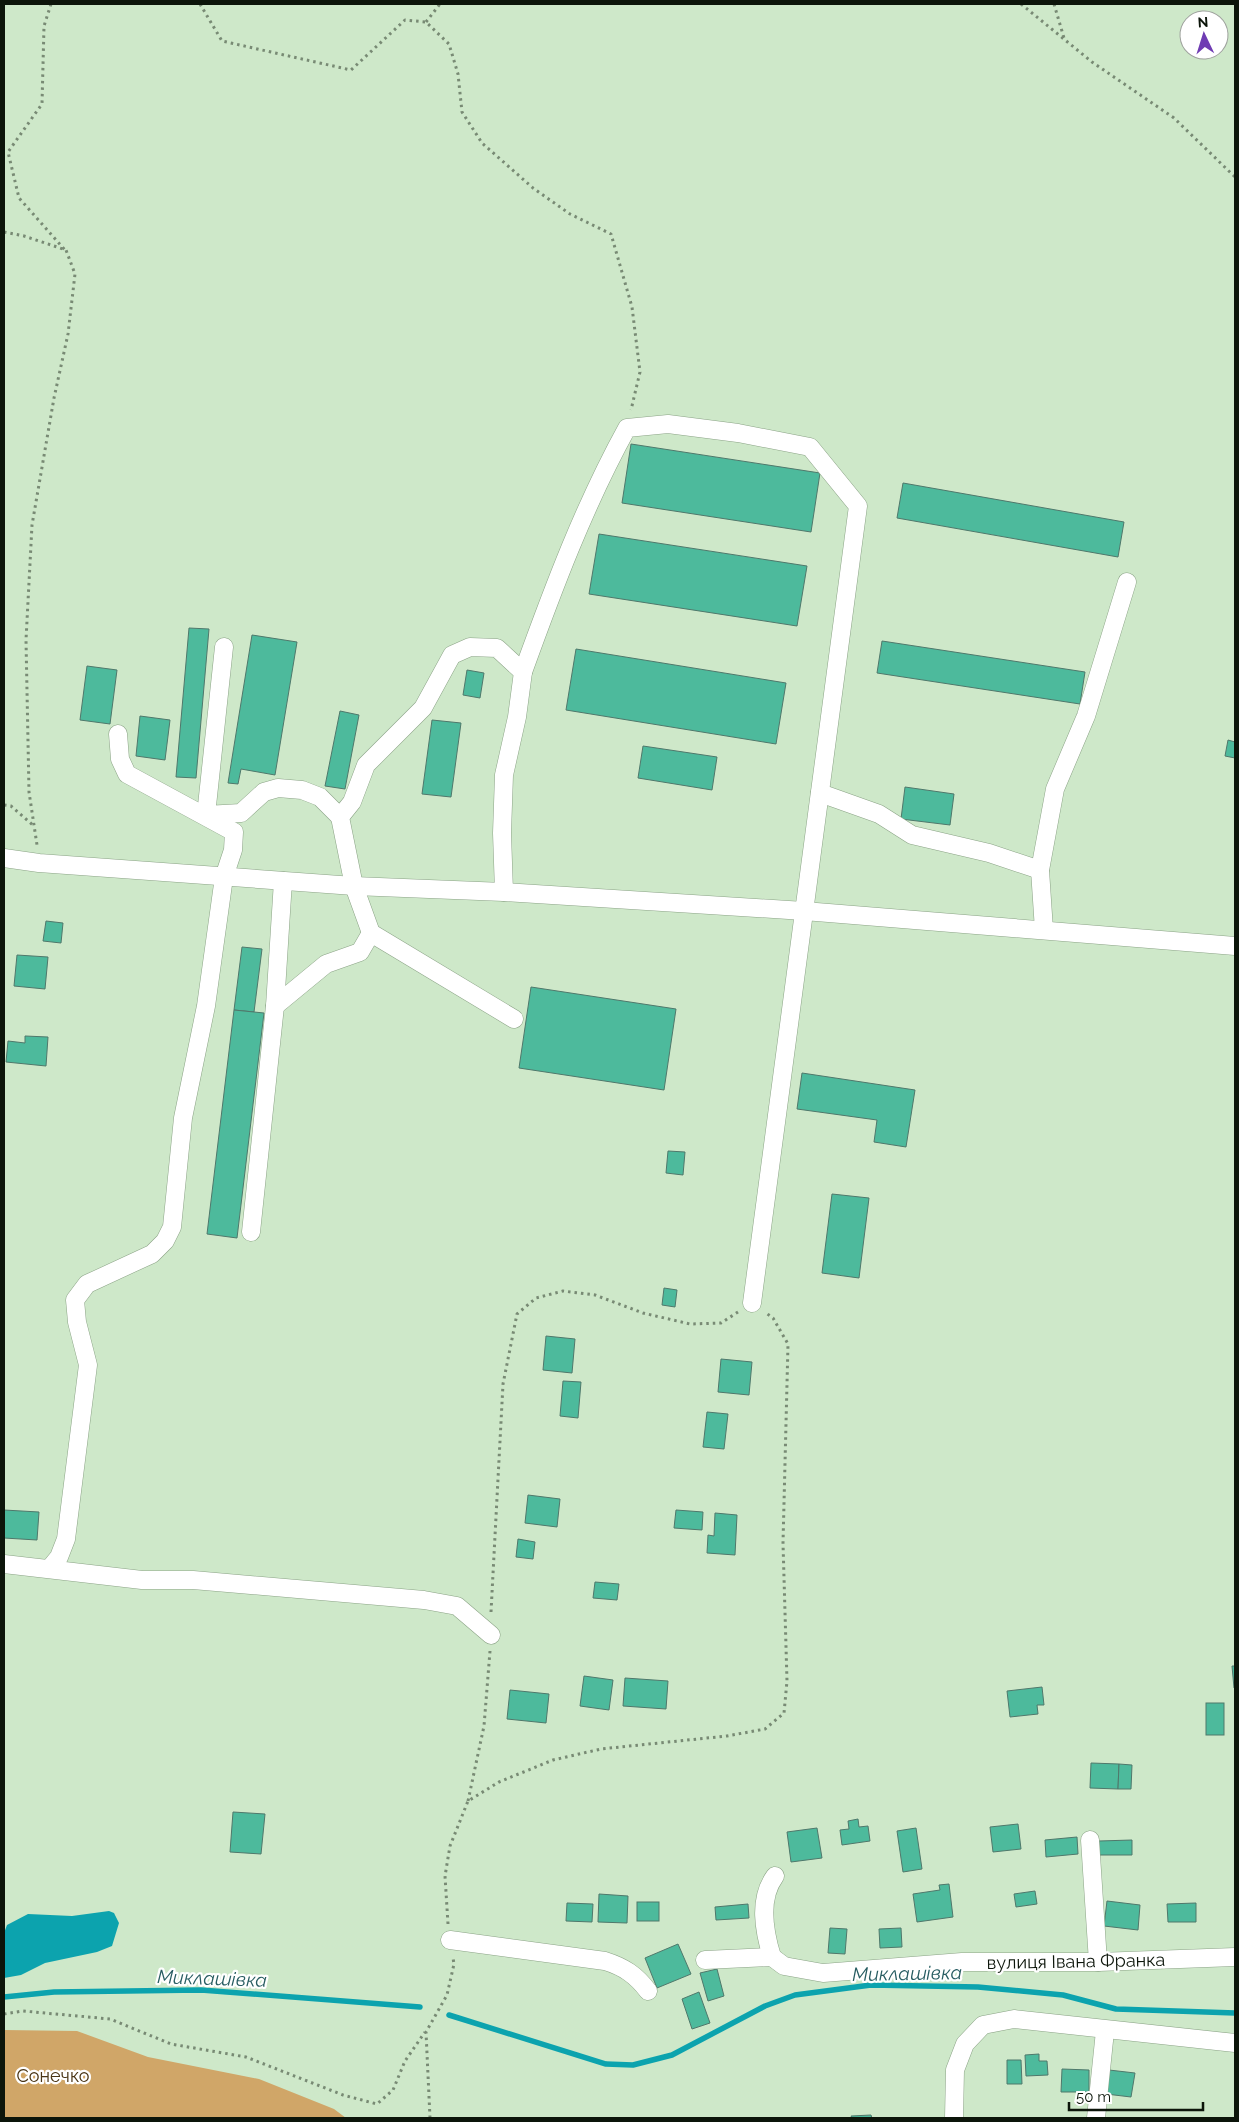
<svg xmlns="http://www.w3.org/2000/svg" width="1239" height="2122" viewBox="0 0 1239 2122" font-family="Raleway,sans-serif">
<rect width="100%" height="100%" fill="#cee8c9"/>
<!-- green -->
<path fill="#d0a668" d="M4,2030L77,2031L148,2057L259,2079L334,2109L346,2118H4Z"/>
<!-- water -->
<path fill="#0ca3ae" d="M109,1911L114,1913L119,1923L112,1946L97,1952L45,1963L21,1975L4,1978V1933L7,1925L28,1914L72,1916Z"/>
<g fill="none" stroke-linecap="round" stroke-linejoin="round">
<!-- stream -->
<g stroke="#0ca3ae" stroke-width="5.5">
<path d="M4,1997L54,1992L201,1990L420,2007"/>
<path d="M449,2015L606,2064L633,2065L672,2055L765,2006L795,1995L871,1985L978,1987L1063,1995L1116,2009L1235,2013"/>
</g>
</g>
<!-- building -->
<g fill="#4dba9c" stroke="#4f786b">
<path d="M631,444L820,473L811,532L622,503Z"/>
<path d="M903,483L1124,522L1118,557L897,518Z"/>
<path d="M599,534L807,566L797,626L589,594Z"/>
<path d="M189,628L209,629L196,778L176,777Z"/>
<path d="M252,635L297,642L275,775L241,769L238,784L228,783Z"/>
<path d="M882,641L1085,672L1080,704L877,673Z"/>
<path d="M576,649L786,683L776,744L566,710Z"/>
<path d="M87,666L117,670L110,724L80,720Z"/>
<path d="M467,670L484,673L480,698L463,695Z"/>
<path d="M340,711L359,715L345,789L325,786Z"/>
<path d="M140,716L170,720L165,760L136,756Z"/>
<path d="M432,720L461,723L451,797L422,794Z"/>
<path d="M1228,740L1235,742V758L1225,756Z"/>
<path d="M643,746L717,757L712,790L638,778Z"/>
<path d="M905,787L954,794L950,825L901,819Z"/>
<path d="M46,921L63,923L61,943L43,941Z"/>
<path d="M242,947L262,949L254,1012L234,1010Z"/>
<path d="M17,955L48,957L45,989L14,986Z"/>
<path d="M531,987L676,1009L664,1090L519,1068Z"/>
<path d="M234,1010L264,1013L237,1238L207,1234Z"/>
<path d="M25,1036L48,1037L46,1066L6,1062L8,1041L25,1043Z"/>
<path d="M802,1073L915,1090L906,1147L874,1142L877,1120L797,1109Z"/>
<path d="M668,1151L685,1152L683,1175L666,1173Z"/>
<path d="M832,1194L869,1198L859,1278L822,1273Z"/>
<path d="M664,1288L677,1290L675,1307L662,1305Z"/>
<path d="M546,1336L575,1339L572,1373L543,1370Z"/>
<path d="M721,1359L752,1362L749,1395L718,1392Z"/>
<path d="M563,1381L581,1382L578,1418L560,1416Z"/>
<path d="M707,1412L728,1414L724,1449L703,1447Z"/>
<path d="M528,1495L560,1499L557,1527L525,1523Z"/>
<path d="M4,1510L39,1512L37,1540L4,1538Z"/>
<path d="M676,1510L703,1512L702,1530L674,1528Z"/>
<path d="M715,1513L737,1515L735,1555L707,1553L708,1535L714,1536Z"/>
<path d="M518,1539L535,1542L533,1559L516,1557Z"/>
<path d="M595,1582L619,1584L617,1600L593,1598Z"/>
<path d="M1232,1666H1235V1688H1234Z"/>
<path d="M584,1676L613,1680L609,1710L580,1706Z"/>
<path d="M625,1678L668,1681L666,1709L623,1706Z"/>
<path d="M1042,1687L1044,1705H1037L1038,1714L1010,1717L1007,1691Z"/>
<path d="M510,1690L549,1694L546,1723L507,1719Z"/>
<rect x="1206" y="1703" width="18" height="32"/>
<path d="M1091,1763L1119,1764L1118,1789L1090,1788Z"/>
<path d="M1119,1764L1132,1765L1131,1789H1118Z"/>
<path d="M233,1812L265,1814L261,1854L230,1852Z"/>
<path d="M858,1819L859,1827L868,1826L870,1841L842,1845L840,1830L849,1829L848,1821Z"/>
<path d="M1018,1824L1021,1849L993,1852L990,1827Z"/>
<path d="M817,1828L822,1858L791,1862L787,1832Z"/>
<path d="M916,1828L922,1869L903,1872L897,1831Z"/>
<path d="M1077,1837L1078,1854L1046,1857L1045,1840Z"/>
<path d="M1132,1840V1855H1099V1841Z"/>
<path d="M949,1884L953,1917L917,1922L913,1894L940,1890L939,1885Z"/>
<path d="M1035,1891L1037,1904L1016,1907L1014,1894Z"/>
<path d="M599,1894L628,1896L627,1923L598,1922Z"/>
<path d="M1107,1901L1140,1905L1138,1930L1104,1926Z"/>
<rect x="637" y="1902" width="22" height="19"/>
<path d="M567,1903L593,1904L592,1922L566,1921Z"/>
<path d="M1196,1903V1922H1168L1167,1904Z"/>
<path d="M748,1904L749,1918L716,1920L715,1907Z"/>
<path d="M830,1928L847,1929L845,1954L828,1953Z"/>
<path d="M901,1928L902,1947L880,1948L879,1929Z"/>
<path d="M678,1944L691,1974L657,1988L645,1958Z"/>
<path d="M717,1969L724,1996L708,2001L700,1973Z"/>
<path d="M699,1992L710,2023L692,2029L682,1999Z"/>
<path d="M1039,2054V2061H1047L1048,2075L1026,2076L1025,2055Z"/>
<path d="M1007,2060H1021L1022,2084H1007Z"/>
<path d="M1062,2069L1089,2070V2092H1061Z"/>
<path d="M1109,2070L1135,2073L1131,2097L1106,2094Z"/>
<path d="M871,2115L872,2118H852L851,2116Z"/>
</g>
<g fill="none" stroke-linecap="round" stroke-linejoin="round">
<!-- minor casing -->
<g stroke="#8ba386" stroke-width="19">
<g id="minor">
<path d="M224,647L206,815L241,813L264,792L278,788L302,790L320,797L340,817"/>
<path d="M523,672C553,589 584,506 627,428L668,424L738,433L810,447L858,506L752,1303"/>
<path d="M820,793L879,814L912,835L989,853L1040,870"/>
<path d="M4,858L39,863L354,886L504,892L804,911L1235,946"/>
<path d="M504,892L502,833L504,775L517,717L523,672L497,648L470,647L452,655L423,708L366,765L352,802L340,817L354,886L371,933L514,1019"/>
<path d="M1044,930L1040,870L1055,789L1086,716L1127,582"/>
<path d="M275,1006L326,964L360,952L371,933"/>
<path d="M251,1232L275,1006L283,881"/>
<path d="M4,1564L142,1580H193L424,1600L457,1606L491,1635"/>
<path d="M50,1568L59,1557L66,1539L88,1365L77,1322L75,1300L87,1284L152,1254L165,1241L172,1227L183,1118L206,1006L224,877L233,850L234,832L127,774L120,759L118,734"/>
<path d="M1090,1840L1098,1962"/>
<path d="M450,1940L605,1961C624,1967 636,1975 648,1991"/>
<path d="M772,1957L784,1966L823,1973L962,1962H1098L1235,1957"/>
<path d="M772,1957C764,1931 758,1899 775,1876"/>
<path d="M705,1960L772,1957"/>
<path d="M954,2118L955,2070L965,2044L983,2025L1014,2019L1235,2043"/>
<path d="M1096,2118L1105,2031"/>
</g>
</g>
<!-- path -->
<g stroke="#788a74" stroke-width="3" stroke-dasharray="2.5 4" stroke-linecap="butt">
<path d="M51,4L44,26L42,104L8,152L19,198L65,250"/>
<path d="M200,4L222,41L351,70L405,20L426,22L449,44L458,74L462,112L482,143L533,188L570,214L611,234L632,307L640,372L631,410"/>
<path d="M1021,4L1092,62L1174,118L1235,177"/>
<path d="M1054,4L1064,38"/>
<path d="M426,22L440,4"/>
<path d="M4,232L24,236L66,250L75,274L68,334L54,398L32,525L26,640L29,792L37,845"/>
<path d="M4,805L11,806L35,827"/>
<path d="M491,1612L503,1384L517,1314L536,1298L563,1291L595,1295L643,1313L690,1324L721,1323L738,1312"/>
<path d="M468,1801L484,1726L490,1651"/>
<path d="M448,1924L445,1876L450,1846L468,1801L499,1782L553,1760L601,1749L727,1736L765,1729L784,1713L787,1681L783,1543L788,1344L773,1318L766,1313"/>
<path d="M4,2014L23,2011L110,2019L171,2044L246,2057L343,2095L377,2104L393,2090L405,2061L425,2032"/>
<path d="M430,2118L426,2032L447,1995L454,1964L453,1958"/>
</g>
<!-- minor -->
<use href="#minor" stroke="#fff" stroke-width="18"/>
</g>
<g text-anchor="middle" dominant-baseline="central" stroke-width="4.5" stroke-linejoin="round" paint-order="stroke">
<!-- street labels -->
<g font-size="18" fill="#0c150a" stroke="#fff">
<text transform="translate(1076 1961) rotate(-1)">вулиця Івана Франка</text>
</g>
<!-- park labels -->
<g font-size="18" fill="#4a3515" stroke="#fff">
<text x="53" y="2075">Сонечко</text>
</g>
<!-- water labels -->
<g font-size="19" font-style="italic" fill="#275c61" stroke="#fff">
<text transform="translate(907 1973) rotate(-1)">Миклашівка</text>
<text transform="translate(212 1978) rotate(2)">Миклашівка</text>
</g>
</g>
<!-- border -->
<rect width="1239" height="2122" fill="none" stroke="#0c150a" stroke-width="10"/>
<!-- north arrow -->
<g transform="translate(1204 35) rotate(356)"><circle r="24" fill="#ffffff" stroke="#9ea19d"/>
<path d="M0-4L9 19L0 12L-9 19Z" fill="#6f3cb3"/>
<text y="-8" font-size="14" font-weight="bold" text-anchor="middle" fill="#0c150a">N</text>
</g>
<!-- scale -->
<path d="M1069 2102v8h134v-8" fill="none" stroke="#0c150a" stroke-width="2.5"/>
<text x="1076" y="2102" font-size="15" fill="#0c150a" stroke="#ffffff" stroke-width="4" paint-order="stroke">50 m</text>
</svg>
